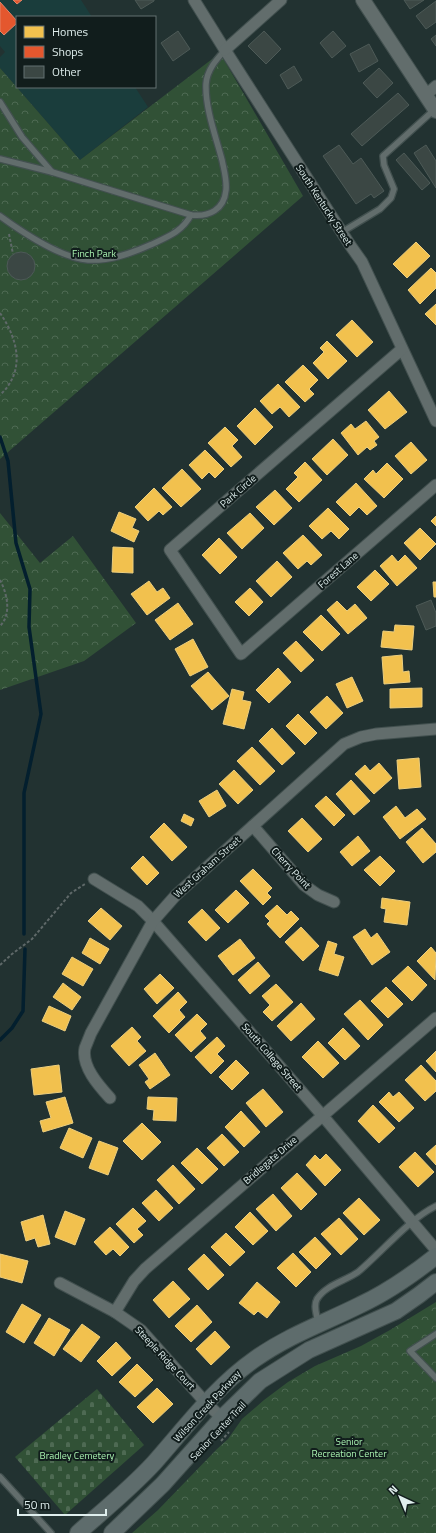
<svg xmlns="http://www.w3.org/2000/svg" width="436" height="1533" viewBox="0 0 436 1533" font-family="'Titillium Web',sans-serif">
<defs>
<pattern id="cemetery-stones" width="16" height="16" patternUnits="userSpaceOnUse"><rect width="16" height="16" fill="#315136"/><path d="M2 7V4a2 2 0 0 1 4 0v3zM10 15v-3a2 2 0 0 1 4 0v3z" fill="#4e6a53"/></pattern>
<pattern id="park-crowns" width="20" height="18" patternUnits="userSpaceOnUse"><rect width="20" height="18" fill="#315136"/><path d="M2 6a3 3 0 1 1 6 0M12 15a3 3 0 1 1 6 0" fill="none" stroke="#4e6a53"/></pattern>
</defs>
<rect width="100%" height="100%" fill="#223231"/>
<!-- built -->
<path fill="#1a3d3c" d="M0,0H81L92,17H17V87H135L148,107L80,160L0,68V57L5,52L0,46Z"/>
<!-- cemetery -->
<path fill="url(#cemetery-stones)" d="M97,1389L144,1445L65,1515L15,1457Z"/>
<!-- park -->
<g fill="url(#park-crowns)">
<path d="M220,53L303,196L0,459V68L80,160Z"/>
<path d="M0,513L40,563L73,536L136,623L84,661L0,690Z"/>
<path d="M436,1302V1533H132L158,1510L217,1449L228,1439L242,1419L264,1400L288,1382L315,1366L361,1346L390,1330Z"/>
</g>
<!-- homes -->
<g fill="#f2c14e" stroke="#ecce7e">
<path d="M416,242L430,256L407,278L393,264Z"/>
<path d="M431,268L436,273V288L420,304L408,290Z"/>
<path d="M436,304V325L425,314Z"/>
<path d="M352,320L373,342L357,357L336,335Z"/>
<path d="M327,341L347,361L328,379L313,363L324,352L320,348Z"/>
<path d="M303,365L318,380L309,389L314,394L305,402L285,382Z"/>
<path d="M278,384L300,407L289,417L280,407L272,414L260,401Z"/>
<path d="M389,391L407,412L385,429L368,410Z"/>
<path d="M255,408L273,427L255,445L237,426Z"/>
<path d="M366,421L379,437L374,441L377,445L370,450L367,447L358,455L341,433L351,424L355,429Z"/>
<path d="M225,427L238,440L232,446L242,457L231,467L208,443Z"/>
<path d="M333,439L348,455L327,475L312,459Z"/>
<path d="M411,442L427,460L411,474L395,456Z"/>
<path d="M205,450L224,469L215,478L209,472L202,479L189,465Z"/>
<path d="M305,462L322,480L299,502L286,489L298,477L294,473Z"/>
<path d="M387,463L403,479L384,498L364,479L373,470L376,474Z"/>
<path d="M182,469L201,489L181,507L162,488Z"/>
<path d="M356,483L377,506L367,515L359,507L350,516L336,502Z"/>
<path d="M154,488L172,507L163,515L159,511L148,521L135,507Z"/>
<path d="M275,490L292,508L274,525L256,507Z"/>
<path d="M328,508L349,529L339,539L331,531L322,539L309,526Z"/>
<path d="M119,512L136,519L132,528L139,531L134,542L111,531Z"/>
<path d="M250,513L264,528L242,549L227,533Z"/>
<path d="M436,516V526L431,521Z"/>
<path d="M420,528L436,544L420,560L404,543Z"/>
<path d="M303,535L322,555L311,565L307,561L298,569L283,553Z"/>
<path d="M219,538L237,557L220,574L202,555Z"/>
<path d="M113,547L133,548V573L112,572Z"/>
<path d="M392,555L398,562L405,555L417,568L397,586L380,566Z"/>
<path d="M277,561L292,577L271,597L256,581Z"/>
<path d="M375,570L389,584L371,601L357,587Z"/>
<path d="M149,581L157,592L163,588L170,598L147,615L131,594Z"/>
<path d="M433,582H436V597H434Z"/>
<path d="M250,588L263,602L249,616L235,602Z"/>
<path d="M337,601L347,611L355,604L367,618L348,634L327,610Z"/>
<path d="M178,603L193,624L170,640L155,620Z"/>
<path d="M321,615L340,634L322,651L303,632Z"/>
<path d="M395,625L414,626L412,650L381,647L383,631L394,632Z"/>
<path d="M193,639L208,667L190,676L175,649Z"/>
<path d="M296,641L314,660L301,672L283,653Z"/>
<path d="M402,655L403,672L409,671L410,682L384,684L382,657Z"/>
<path d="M278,668L291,682L269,703L256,690Z"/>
<path d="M208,672L229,696L212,710L191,686Z"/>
<path d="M352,677L363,701L347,708L336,684Z"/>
<path d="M422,688V707L390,708V689Z"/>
<path d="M232,689L244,692L242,700L251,702L244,729L223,724Z"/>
<path d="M327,696L343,713L326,729L310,712Z"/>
<path d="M298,714L317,733L305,745L286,726Z"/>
<path d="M272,728L295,753L282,765L259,741Z"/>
<path d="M252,747L275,771L260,785L237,761Z"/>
<path d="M419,758L421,787L399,789L397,760Z"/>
<path d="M379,763L392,778L374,794L355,774L365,765L370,771Z"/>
<path d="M234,770L253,790L238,804L219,784Z"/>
<path d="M351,780L370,801L354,815L336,794Z"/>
<path d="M217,790L226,806L209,817L199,801Z"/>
<path d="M326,796L345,815L334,826L315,806Z"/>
<path d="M396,806L405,818L417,809L426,819L400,839L383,817Z"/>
<path d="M184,814L194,819L191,826L181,821Z"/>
<path d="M302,818L322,839L308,852L288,831Z"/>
<path d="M164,823L187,847L172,861L150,837Z"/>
<path d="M422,828L436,844V852L423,863L406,842Z"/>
<path d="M358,836L370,851L352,866L340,852Z"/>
<path d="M143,856L159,873L147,885L131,868Z"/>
<path d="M380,856L395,871L380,886L364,870Z"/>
<path d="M253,869L272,888L267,893L271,897L263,905L240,881Z"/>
<path d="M236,890L249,903L228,923L215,910Z"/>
<path d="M382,898L410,902L407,925L384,922L386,909L381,908Z"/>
<path d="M277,905L287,915L291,911L299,919L280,938L267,924L270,921L265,916Z"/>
<path d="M101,908L122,926L110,940L88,921Z"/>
<path d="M202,909L220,928L206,941L188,922Z"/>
<path d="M301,927L319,946L303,961L285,942Z"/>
<path d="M365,929L371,938L377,933L390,952L372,965L353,937Z"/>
<path d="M90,938L109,949L100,964L82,953Z"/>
<path d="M240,939L255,958L233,975L218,956Z"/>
<path d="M328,941L337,944L334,954L344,957L338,976L319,970Z"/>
<path d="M431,947L436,953L435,980L417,961Z"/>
<path d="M72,957L93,969L83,986L62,974Z"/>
<path d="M258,962L270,976L250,994L238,980Z"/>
<path d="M408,966L427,985L412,1001L392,981Z"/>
<path d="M160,974L174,988L157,1004L144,989Z"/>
<path d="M63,983L81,997L72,1010L53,997Z"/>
<path d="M276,984L293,1002L272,1021L263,1012L270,1005L262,996Z"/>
<path d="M386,987L403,1004L388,1018L371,1001Z"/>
<path d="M178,992L187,1002L179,1010L185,1017L169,1033L153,1016Z"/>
<path d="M360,1000L383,1025L368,1040L344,1014Z"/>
<path d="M301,1003L315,1019L291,1041L277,1026Z"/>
<path d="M49,1006L71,1016L65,1031L42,1021Z"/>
<path d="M197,1014L207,1024L200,1031L206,1038L191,1052L175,1035Z"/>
<path d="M132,1027L141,1037L137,1041L146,1051L129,1066L111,1046Z"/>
<path d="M343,1028L360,1046L345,1060L328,1043Z"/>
<path d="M217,1037L225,1046L217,1054L224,1061L211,1074L195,1057Z"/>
<path d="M318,1041L339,1063L323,1078L302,1057Z"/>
<path d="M436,1051V1072L426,1061Z"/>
<path d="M155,1053L170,1075L150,1089L145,1082L149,1079L139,1065Z"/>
<path d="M236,1060L249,1073L232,1090L219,1077Z"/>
<path d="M59,1065L62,1092L34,1095L31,1069Z"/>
<path d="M421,1065L436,1081V1091L425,1101L405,1080Z"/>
<path d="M263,1089L283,1112L266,1127L246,1103Z"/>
<path d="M389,1092L393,1097L399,1092L414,1108L399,1122L379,1102Z"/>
<path d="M65,1097L73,1123L43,1132L40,1121L51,1118L46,1102Z"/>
<path d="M148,1097L177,1098L176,1121L153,1120L154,1110L147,1109Z"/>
<path d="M373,1105L395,1128L379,1143L358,1121Z"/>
<path d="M241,1111L260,1132L244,1147L225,1127Z"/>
<path d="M142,1123L161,1142L142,1160L123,1141Z"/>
<path d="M69,1128L92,1138L83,1158L60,1148Z"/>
<path d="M222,1134L239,1152L224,1166L207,1148Z"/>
<path d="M99,1141L118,1148L108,1175L89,1168Z"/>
<path d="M436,1145V1165L426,1154Z"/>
<path d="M197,1148L218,1169L202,1184L181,1163Z"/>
<path d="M415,1152L434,1172L418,1187L399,1167Z"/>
<path d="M326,1154L341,1170L325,1186L306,1165L315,1155L320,1160Z"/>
<path d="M173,1165L195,1189L179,1204L157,1180Z"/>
<path d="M297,1173L317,1194L301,1210L281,1188Z"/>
<path d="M156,1190L173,1208L159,1221L142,1203Z"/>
<path d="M273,1194L292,1216L276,1231L256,1209Z"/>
<path d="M359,1198L380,1220L364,1235L343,1213Z"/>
<path d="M133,1208L146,1221L137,1229L143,1235L134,1243L116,1224Z"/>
<path d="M65,1211L85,1219L75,1245L55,1237Z"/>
<path d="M250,1212L268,1231L253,1245L235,1227Z"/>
<path d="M43,1215L50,1244L38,1247L35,1238L26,1241L21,1222Z"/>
<path d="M339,1218L358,1239L341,1255L321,1234Z"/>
<path d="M110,1227L129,1247L120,1256L113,1249L106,1255L94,1242Z"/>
<path d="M226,1233L245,1252L230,1266L211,1247Z"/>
<path d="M315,1237L331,1254L316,1269L299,1252Z"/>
<path d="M293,1253L311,1272L296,1287L277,1268Z"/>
<path d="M0,1254L28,1261L22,1283L0,1277Z"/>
<path d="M204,1254L224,1275L208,1290L188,1269Z"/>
<path d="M173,1281L190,1299L169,1318L153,1300Z"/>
<path d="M257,1282L280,1302L267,1318L258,1311L254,1315L239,1303Z"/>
<path d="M22,1304L41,1315L24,1343L6,1332Z"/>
<path d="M197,1305L212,1322L191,1342L175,1326Z"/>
<path d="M49,1318L70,1330L54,1356L34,1343Z"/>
<path d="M82,1324L100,1337L81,1362L63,1349Z"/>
<path d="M215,1331L230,1347L211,1365L196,1349Z"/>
<path d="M116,1342L131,1358L112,1376L97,1361Z"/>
<path d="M137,1364L153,1380L135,1397L119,1382Z"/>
<path d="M157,1388L173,1404L153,1423L137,1407Z"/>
</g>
<!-- shops -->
<g fill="#e4572e" stroke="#e28467">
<path d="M13,0H22L17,4Z"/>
<path d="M0,2L17,21V23L4,35L0,31Z"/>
</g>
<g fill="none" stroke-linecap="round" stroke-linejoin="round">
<!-- stream -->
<g stroke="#031f2e" stroke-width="3.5">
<path d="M0,437L8,461L16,543L30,589L29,627L41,714L24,793V934"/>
<path d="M0,1040L12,1028L23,1011L25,949"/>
</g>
</g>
<!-- building -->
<g fill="#3b4744" stroke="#4d5a57">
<path d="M135,0H154V1L141,9Z"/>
<path d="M404,0H424L410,9Z"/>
<path d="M436,1V22L426,29L416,16Z"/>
<path d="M178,31L190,49L173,61L161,43Z"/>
<path d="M264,31L281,49L266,64L248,46Z"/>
<path d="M333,31L346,46L332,58L320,43Z"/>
<path d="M436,35V46L431,39Z"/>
<path d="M369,44L378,61L359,72L350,54Z"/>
<path d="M294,66L302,80L288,89L280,75Z"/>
<path d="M379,68L393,83L377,98L363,83Z"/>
<path d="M398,93L409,105L362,146L351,134Z"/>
<path d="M339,145L353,164L361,158L384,191L374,198L371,194L356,204L323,156Z"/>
<path d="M426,145L436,161V188L414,153Z"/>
<path d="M404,153L430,183L422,190L396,160Z"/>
<circle cx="21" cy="266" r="14"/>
<path d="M431,600L436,613V626L426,630L416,606Z"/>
</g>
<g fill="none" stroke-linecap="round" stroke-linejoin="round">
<!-- service casing -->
<g stroke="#42504f" stroke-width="8">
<g id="service">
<path d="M0,102L22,137L52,172"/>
<path d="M0,159L52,172L191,215C209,217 224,210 226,190C227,180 224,170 222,160C216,137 205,108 206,84C207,70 216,60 225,50"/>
<path d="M0,216C22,232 60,258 88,260C110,261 130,254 150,245C167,237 182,232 191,215"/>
<path d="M342,232L380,209L391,198L394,189L384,165L383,156L434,110"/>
<path d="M318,1323C317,1315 313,1306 317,1299C326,1285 345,1281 358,1272C382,1252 409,1219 436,1206"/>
<path d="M436,1334L410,1351L436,1378"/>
<path d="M0,1477L51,1533"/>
</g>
</g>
<!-- minor casing -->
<g stroke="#42504f" stroke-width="13">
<g id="minor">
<path d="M194,0L225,50L350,245L362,262L436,421"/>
<path d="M225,50L281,0"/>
<path d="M426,95L436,86"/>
<path d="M402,349L170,550L241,654L436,485"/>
<path d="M253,826L304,885L318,895L334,902"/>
<path d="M94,879L138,906L153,921L322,1115L436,1250"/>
<path d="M110,1098C99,1086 81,1066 85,1048C87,1043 89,1038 91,1033L153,921L176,895L344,744L361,737L376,734L436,729"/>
<path d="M60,1283L115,1312L141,1330L206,1403L222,1418"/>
<path d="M115,1312L134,1281L145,1269L436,1018"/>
</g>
</g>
<!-- tertiary casing -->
<g stroke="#42504f" stroke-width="16">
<path id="tertiary" d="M363,0L436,111"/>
</g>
<!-- secondary casing -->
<g stroke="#42504f" stroke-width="18">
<g id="secondary">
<path d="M78,1533C104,1510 131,1488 154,1463C186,1427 215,1387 255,1359C289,1335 324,1323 360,1305C388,1292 412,1275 436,1256"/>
<path d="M112,1533L163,1484L222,1418L260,1381L309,1350L396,1311L419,1295L436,1282"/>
</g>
</g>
<!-- path -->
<g stroke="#5f6969" stroke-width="2" stroke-dasharray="3 2" stroke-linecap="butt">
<path d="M9,234L13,254"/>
<path d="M0,313C18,339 26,371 0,395"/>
<path d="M0,580C7,593 12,614 0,626"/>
<path d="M0,965L12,954L32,939L71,893L85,884"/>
<path d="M221,1441L229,1432"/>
</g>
<!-- service -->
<use href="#service" stroke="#626d6c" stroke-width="5.5"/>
<!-- minor -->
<use href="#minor" stroke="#626d6c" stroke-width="11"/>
<!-- tertiary -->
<use href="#tertiary" stroke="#626d6c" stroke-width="14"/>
<!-- secondary -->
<use href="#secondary" stroke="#5e6c6c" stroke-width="16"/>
</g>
<g text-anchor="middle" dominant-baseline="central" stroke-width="4" stroke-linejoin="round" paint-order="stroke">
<!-- street labels -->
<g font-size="10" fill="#dfeeed" stroke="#111d1c">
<text transform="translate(324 205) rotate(57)">South Kentucky Street</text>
<text transform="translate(238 491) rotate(-41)">Park Circle</text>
<text transform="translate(338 570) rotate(-41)">Forest Lane</text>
<text transform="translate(207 867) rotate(-42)">West Graham Street</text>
<text transform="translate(291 868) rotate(47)">Cherry Point</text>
<text transform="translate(272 1057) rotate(49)">South College Street</text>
<text transform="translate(270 1160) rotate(-41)">Bridlegate Drive</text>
<text transform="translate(165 1358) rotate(47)">Steeple Ridge Court</text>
<text transform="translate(207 1406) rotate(-47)">Wilson Creek Parkway</text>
<text transform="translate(218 1431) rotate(-47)">Senior Center Trail</text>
</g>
<!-- park labels -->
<g font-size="10" fill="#aaf3b1" stroke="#111d1c">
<text x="94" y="253">Finch Park</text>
<text x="349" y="1441">Senior<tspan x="349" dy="12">Recreation Center</tspan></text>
<text x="77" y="1455">Bradley Cemetery</text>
</g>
</g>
<!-- legend -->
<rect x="16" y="16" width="140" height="72" fill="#111d1c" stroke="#637170"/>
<rect x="24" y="26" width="20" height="12" fill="#f2c14e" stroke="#637170"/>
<text x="52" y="36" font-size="12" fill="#dfeeed">Homes</text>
<rect x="24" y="46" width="20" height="12" fill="#e4572e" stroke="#637170"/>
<text x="52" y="56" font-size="12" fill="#dfeeed">Shops</text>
<rect x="24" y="66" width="20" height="12" fill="#3b4744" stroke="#637170"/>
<text x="52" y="76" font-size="12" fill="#dfeeed">Other</text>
<!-- north arrow -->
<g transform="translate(400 1497) rotate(316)" stroke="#111d1c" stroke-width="3" paint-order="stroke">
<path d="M0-3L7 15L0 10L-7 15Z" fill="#dfeeed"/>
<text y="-6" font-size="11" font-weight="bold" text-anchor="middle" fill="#dfeeed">N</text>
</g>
<!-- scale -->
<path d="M18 1509v6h88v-6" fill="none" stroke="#dfeeed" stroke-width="2"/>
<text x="24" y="1509" font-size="12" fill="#dfeeed" stroke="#111d1c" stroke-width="3" paint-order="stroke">50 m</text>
</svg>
